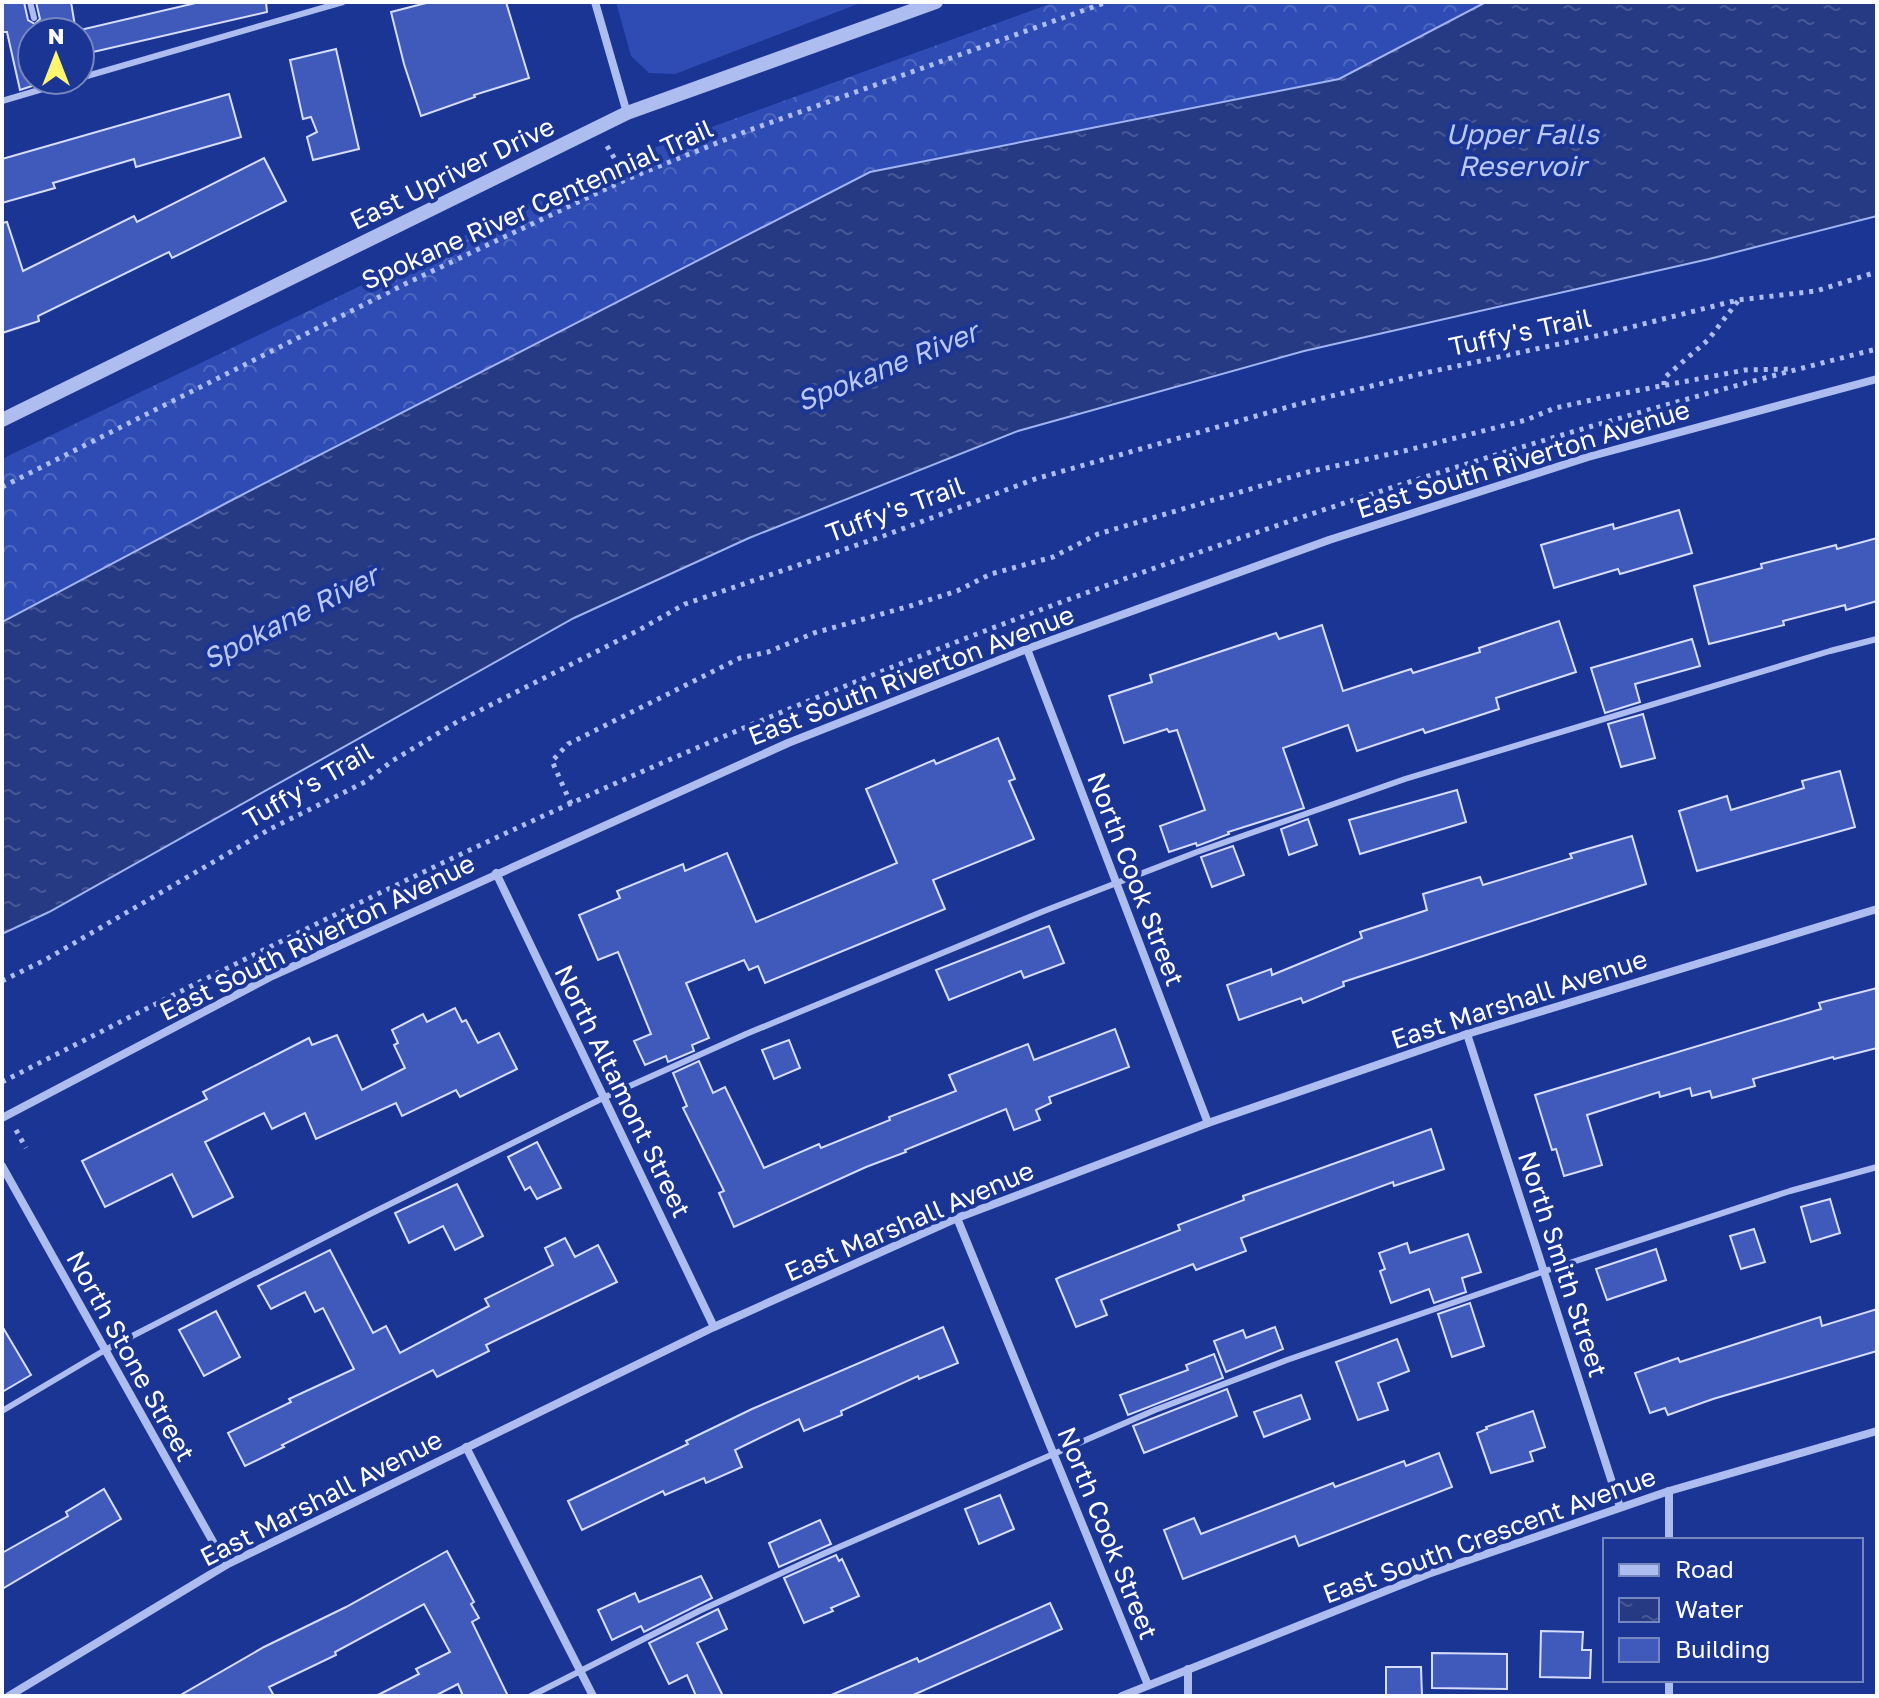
<svg xmlns="http://www.w3.org/2000/svg" width="1879" height="1698" viewBox="0 0 1879 1698" font-family="'Golos Text',sans-serif">
<defs>
<pattern id="forest-crowns" width="20" height="18" patternUnits="userSpaceOnUse" patternTransform="scale(2)"><rect width="20" height="18" fill="#2f4cb4"/><path d="M2 6a3 3 0 1 1 6 0M12 15a3 3 0 1 1 6 0" fill="none" stroke="#4e67bf"/></pattern>
<pattern id="water-ripples" width="26" height="14" patternUnits="userSpaceOnUse" patternTransform="scale(2)"><rect width="26" height="14" fill="#263983"/><path d="M2 4q2-2 4 0t4 0M15 11q2-2 4 0t4 0" fill="none" stroke="#475796"/></pattern>
</defs>
<rect width="100%" height="100%" fill="#1b3595"/>
<!-- grass -->
<path fill="#2f4cb4" d="M616,2H863L675,74L649,73L631,56Z"/>
<!-- forest -->
<path fill="url(#forest-crowns)" d="M1055,2H1486L1339,79L870,172L232,500L2,622V459L621,160Z"/>
<!-- water -->
<path fill="url(#water-ripples)" stroke="#a1b4f2" stroke-width="2" d="M1486,2H1877V216L1709,259L1304,351L1018,431L749,538L574,618L49,912L2,934V622L232,500L870,172L1339,79Z"/>
<!-- building -->
<g fill="#3f5abb" stroke="#d5ddfb" stroke-width="2">
<path d="M2,2H24L28,20L35,24L40,19L36,2H71L76,32H32V86L20,90L7,32H2Z"/>
<path d="M200,2H266L267,12L80,55V30Z"/>
<path d="M430,2H506L529,78L474,95L475,97L421,116L404,64L391,12Z"/>
<path d="M336,49L359,149L313,160L307,137L317,132L311,117L303,119L290,60Z"/>
<path d="M229,94L241,137L136,167L134,159L53,183L55,188L2,203V159Z"/>
<path d="M264,158L286,201L172,258L169,252L38,316L39,321L2,333V223L7,222L23,271L134,216L137,222Z"/>
<path d="M1679,510L1692,553L1620,574L1618,569L1554,588L1541,545L1613,524L1614,529Z"/>
<path d="M1877,538V601L1846,610L1845,605L1783,621L1784,625L1709,644L1694,586L1762,568L1761,564L1836,545L1837,549Z"/>
<path d="M1559,621L1576,672L1496,698L1499,709L1425,733L1423,729L1357,751L1348,725L1283,748L1304,808L1228,832L1229,834L1197,846L1196,843L1169,852L1160,826L1205,810L1177,730L1169,732L1167,729L1124,743L1109,696L1152,682L1150,675L1276,633L1279,639L1322,625L1343,691L1411,669L1413,673L1480,652L1479,648Z"/>
<path d="M1692,639L1700,666L1635,684L1640,702L1605,713L1591,668Z"/>
<path d="M1643,714L1655,758L1621,767L1608,724Z"/>
<path d="M998,738L1015,779L1009,781L1034,839L933,880L945,909L765,983L758,966L749,970L744,960L686,983L709,1038L692,1045L694,1051L668,1062L666,1056L645,1065L634,1041L651,1034L618,952L598,960L579,915L620,898L617,891L683,864L685,871L727,853L756,922L897,863L866,789L934,760L936,764Z"/>
<path d="M1840,771L1855,827L1697,871L1679,811L1727,796L1731,810L1804,788L1802,781Z"/>
<path d="M1457,790L1466,822L1360,854L1349,820Z"/>
<path d="M1308,819L1317,845L1289,855L1281,829Z"/>
<path d="M1632,836L1646,884L1343,982L1344,986L1303,1003L1301,998L1239,1020L1227,985L1271,969L1272,975L1362,938L1360,932L1427,910L1423,894L1480,877L1483,885L1572,858L1570,854Z"/>
<path d="M1233,846L1244,875L1212,887L1201,857Z"/>
<path d="M1049,926L1064,963L1024,978L1021,971L949,1000L936,970Z"/>
<path d="M1877,988V1048L1834,1059L1833,1057L1753,1079L1755,1086L1712,1098L1710,1091L1692,1096L1690,1088L1660,1097L1659,1092L1587,1115L1602,1165L1564,1176L1556,1149L1552,1150L1535,1095L1821,1009L1819,1003Z"/>
<path d="M455,1008L462,1022L466,1020L478,1043L499,1033L517,1069L460,1097L456,1090L402,1116L396,1103L316,1139L305,1113L272,1129L264,1113L205,1142L233,1197L193,1217L172,1174L105,1207L82,1161L207,1099L203,1092L309,1038L312,1045L337,1035L362,1090L405,1068L394,1045L398,1043L392,1030L423,1014L427,1022Z"/>
<path d="M1115,1029L1129,1067L1049,1097L1051,1103L1036,1110L1040,1120L1014,1130L1006,1109L905,1150L906,1152L866,1167L734,1227L719,1193L724,1191L683,1108L687,1106L673,1073L699,1061L713,1093L725,1087L764,1168L819,1144L821,1148L890,1120L889,1117L956,1091L949,1075L1028,1044L1034,1060Z"/>
<path d="M789,1040L800,1068L774,1079L762,1050Z"/>
<path d="M1431,1129L1444,1169L1394,1186L1393,1182L1241,1238L1246,1251L1196,1270L1193,1264L1101,1300L1107,1315L1076,1327L1056,1279L1060,1277L1180,1230L1178,1225L1244,1200L1243,1196Z"/>
<path d="M537,1142L561,1188L537,1199L530,1187L525,1190L508,1157Z"/>
<path d="M457,1184L483,1236L455,1250L443,1226L409,1243L395,1213Z"/>
<path d="M1830,1199L1840,1233L1811,1242L1801,1207Z"/>
<path d="M1754,1229L1765,1262L1741,1269L1730,1236Z"/>
<path d="M1468,1234L1481,1272L1462,1278L1466,1292L1434,1303L1429,1289L1391,1303L1380,1271L1385,1269L1379,1253L1407,1243L1410,1253Z"/>
<path d="M565,1238L575,1257L598,1245L617,1282L486,1345L489,1351L437,1377L433,1370L282,1445L284,1447L245,1466L228,1433L291,1402L289,1399L354,1369L323,1308L315,1312L305,1292L271,1309L258,1286L330,1250L373,1333L386,1326L400,1353L489,1306L485,1299L553,1265L545,1248Z"/>
<path d="M1656,1249L1666,1280L1607,1300L1596,1269Z"/>
<path d="M1470,1303L1484,1346L1452,1357L1438,1314Z"/>
<path d="M1877,1309V1351L1713,1399L1668,1415L1665,1408L1650,1413L1635,1373L1678,1358L1680,1362L1820,1317L1822,1326Z"/>
<path d="M216,1311L240,1357L204,1376L179,1330Z"/>
<path d="M2,1326L31,1375L2,1392Z"/>
<path d="M943,1327L958,1363L919,1379L918,1376L841,1411L842,1415L804,1431L799,1419L735,1450L742,1467L706,1483L704,1478L665,1495L663,1491L582,1530L568,1501L688,1444L686,1441L752,1409Z"/>
<path d="M1275,1327L1283,1349L1226,1372L1214,1341L1243,1330L1246,1338Z"/>
<path d="M1397,1339L1409,1371L1378,1383L1388,1410L1358,1420L1336,1362Z"/>
<path d="M1214,1354L1223,1378L1128,1415L1120,1395L1188,1370L1186,1365Z"/>
<path d="M1227,1389L1237,1416L1144,1453L1133,1426Z"/>
<path d="M1301,1395L1310,1419L1264,1437L1254,1412Z"/>
<path d="M1533,1411L1545,1447L1530,1452L1533,1461L1491,1473L1477,1433L1487,1429L1486,1427Z"/>
<path d="M1439,1453L1452,1487L1299,1546L1295,1536L1183,1579L1164,1530L1194,1518L1201,1534L1333,1483L1335,1487L1404,1461L1406,1466Z"/>
<path d="M104,1489L121,1519L2,1589V1553L68,1516L66,1512Z"/>
<path d="M1000,1495L1014,1529L979,1544L965,1509Z"/>
<path d="M820,1520L831,1544L779,1567L769,1543Z"/>
<path d="M447,1551L474,1602L471,1604L479,1618L472,1622L508,1696H463L458,1684L435,1696H376L419,1674L416,1669L450,1652L424,1604L335,1652L336,1655L269,1687L274,1696H179L264,1647L346,1607Z"/>
<path d="M836,1555L839,1561L842,1559L859,1596L831,1608L833,1611L804,1623L784,1578Z"/>
<path d="M701,1576L712,1598L644,1632L641,1626L612,1640L598,1610L635,1593L639,1602Z"/>
<path d="M1050,1603L1062,1629L911,1696H829L917,1658L919,1662Z"/>
<path d="M718,1609L727,1629L697,1643L723,1696H696L687,1675L669,1684L649,1643Z"/>
<path d="M1541,1631L1583,1632L1582,1650H1591L1590,1678L1540,1677Z"/>
<path d="M1432,1653L1507,1654V1689L1432,1688Z"/>
<path d="M1386,1667H1421L1422,1696H1386Z"/>
</g>
<g fill="none" stroke-linecap="round" stroke-linejoin="round">
<!-- path -->
<g stroke="#aebdf0" stroke-width="5" stroke-dasharray="4 6" stroke-linecap="butt">
<path d="M607,146L627,179"/>
<path d="M1664,385V378L1708,340L1738,301"/>
<path d="M2,487L407,283L627,179L747,131L1107,2"/>
<path d="M571,804L552,761L568,744L740,658L768,652L814,633L910,606L957,591L991,574L1053,557L1098,534L1308,472L1404,451L1526,420L1555,408L1619,394L1745,370L1791,369"/>
<path d="M2,981L45,960L270,829L365,782L392,761L457,722L639,630L685,604L886,535L1035,479L1295,405L1420,374L1596,336L1738,300L1816,291L1877,272"/>
<path d="M2,1082C234,964 466,846 706,744C1085,582 1477,449 1877,349"/>
<path d="M16,1130L26,1148"/>
</g>
<!-- service -->
<g stroke="#aebdf0" stroke-width="6">
<path d="M30,2L34,18"/>
<path d="M80,78L343,2"/>
<path d="M2,101L73,80"/>
<path d="M2,1411L105,1350L368,1215L605,1097L746,1034L1044,911L1197,852L1405,779L1830,651L1877,639"/>
<path d="M531,1696L699,1611L823,1554L1155,1410L1287,1360L1545,1271L1790,1191L1877,1167"/>
</g>
<!-- minor -->
<g stroke="#aebdf0" stroke-width="8">
<path d="M595,2L627,113"/>
<path d="M1027,649L1208,1123"/>
<path d="M496,873L714,1327"/>
<path d="M1467,1034L1620,1507"/>
<path d="M2,1118L272,976L788,743L1027,649L1329,540L1588,457L1877,379"/>
<path d="M2,1166L226,1565"/>
<path d="M957,1218L1148,1685"/>
<path d="M466,1447L593,1696"/>
<path d="M1669,1540V1491"/>
<path d="M1188,1669V1696"/>
<path d="M9,1696L226,1565L714,1327L957,1218L1208,1123L1467,1034L1877,909"/>
<path d="M1122,1696L1428,1574L1669,1491L1877,1431"/>
<path d="M1669,1696V1680"/>
</g>
<!-- tertiary -->
<path stroke="#aebdf0" stroke-width="14" d="M2,420L627,113L936,2"/>
</g>
<g text-anchor="middle" dominant-baseline="central" stroke-width="8" stroke-linejoin="round" paint-order="stroke">
<!-- street labels -->
<g font-size="26" fill="#fff" stroke="#1b3595">
<text transform="translate(452 173) rotate(-26)">East Upriver Drive</text>
<text transform="translate(537 204) rotate(-24)">Spokane River Centennial Trail</text>
<text transform="translate(1520 332) rotate(-12)">Tuffy's Trail</text>
<text transform="translate(1523 459) rotate(-17)">East South Riverton Avenue</text>
<text transform="translate(895 509) rotate(-20)">Tuffy's Trail</text>
<text transform="translate(911 675) rotate(-21)">East South Riverton Avenue</text>
<text transform="translate(308 785) rotate(-30)">Tuffy's Trail</text>
<text transform="translate(1136 879) rotate(69)">North Cook Street</text>
<text transform="translate(317 937) rotate(-26)">East South Riverton Avenue</text>
<text transform="translate(1519 999) rotate(-18)">East Marshall Avenue</text>
<text transform="translate(623 1091) rotate(64)">North Altamont Street</text>
<text transform="translate(909 1221) rotate(-23)">East Marshall Avenue</text>
<text transform="translate(1563 1264) rotate(72)">North Smith Street</text>
<text transform="translate(131 1356) rotate(61)">North Stone Street</text>
<text transform="translate(321 1498) rotate(-27)">East Marshall Avenue</text>
<text transform="translate(1108 1533) rotate(68)">North Cook Street</text>
<text transform="translate(1489 1535) rotate(-20)">East South Crescent Avenue</text>
</g>
<!-- water labels -->
<g font-size="28" font-style="italic" fill="#bac8f6" stroke="#1b3595">
<text x="1522" y="133">Upper Falls<tspan x="1522" dy="32">Reservoir</tspan></text>
<text transform="translate(887 366) rotate(-22)">Spokane River</text>
<text transform="translate(290 617) rotate(-27)">Spokane River</text>
</g>
</g>
<!-- border -->
<rect width="1879" height="1698" fill="none" stroke="#ffffff" stroke-width="8"/>
<!-- legend -->
<rect x="1603" y="1538" width="260" height="144" fill="#1b3595" stroke="#7686bf" stroke-width="2"/>
<rect x="1619" y="1564" width="40" height="12" fill="#aebdf0" stroke="#7686bf" stroke-width="2"/>
<text x="1675" y="1578" font-size="24" fill="#ffffff">Road</text>
<rect x="1619" y="1598" width="40" height="24" fill="url(#water-ripples)" stroke="#7686bf" stroke-width="2"/>
<text x="1675" y="1618" font-size="24" fill="#ffffff">Water</text>
<rect x="1619" y="1638" width="40" height="24" fill="#3f5abb" stroke="#7686bf" stroke-width="2"/>
<text x="1675" y="1658" font-size="24" fill="#ffffff">Building</text>
<!-- north arrow -->
<g transform="translate(56 56)"><circle r="38" fill="#1b3595" stroke="#7686bf" stroke-width="2"/>
<path d="M0-6L14 30L0 20L-14 30Z" fill="#fff66d"/>
<text y="-12" font-size="22" font-weight="bold" text-anchor="middle" fill="#ffffff">N</text>
</g>
</svg>
